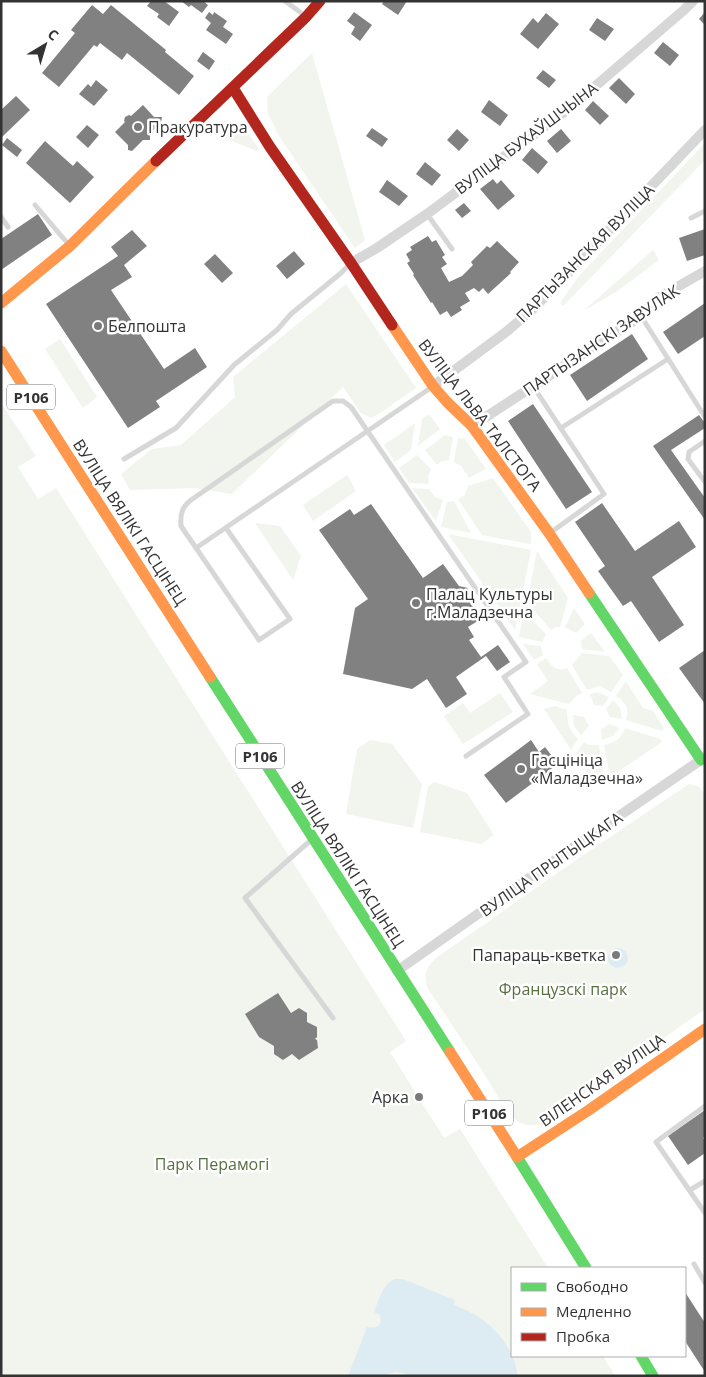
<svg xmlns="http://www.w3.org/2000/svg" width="706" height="1377" viewBox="0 0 706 1377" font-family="'Open Sans',sans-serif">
<rect width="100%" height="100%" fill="#fff"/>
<!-- green -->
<g fill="#f1f5ed">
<path d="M312,53L365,240L355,248L281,139L268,114L267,97Z"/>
<path d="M222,121L236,122L245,129L259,149L257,151L206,131L213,123Z"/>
<path d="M705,143V160L563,306L560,303L579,276Z"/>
<path d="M653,250L659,260L616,292L583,311Z"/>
<path d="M346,284L416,388L379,414L371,418L361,413L343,387L232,494L194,488L130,490L121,474L152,449L181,445L235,397L233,377Z"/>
<path d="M60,339L97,397L83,408L45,349Z"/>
<path d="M1,403L36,456L18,467L38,499L56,488L406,1041L390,1052L444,1138L460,1129L548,1268H512V1356H603L615,1376H1Z"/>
<path d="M429,414L440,429L418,446L422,419Z"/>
<path d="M415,423L411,450L395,462L384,445Z"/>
<path d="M445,435L453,437L449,460L442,461L437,465L425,450Z"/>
<path d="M458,438L465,439L486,469L469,478L461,466L454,462Z"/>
<path d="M417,455L431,469L428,476L429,484L409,483L399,468Z"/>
<path d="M347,475L356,491L313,521L303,505Z"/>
<path d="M493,478L531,532V544L482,535L458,499L465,495L468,486Z"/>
<path d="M412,488L429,489L435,497L443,500L436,521Z"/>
<path d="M454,501L471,533L441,527L447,502Z"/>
<path d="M255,523L280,526L301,556L293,580Z"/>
<path d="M448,534L531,550L515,630Z"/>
<path d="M537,551L568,598L560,627H556L551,630L527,602Z"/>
<path d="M574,608L585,624L576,633L565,627Z"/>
<path d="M524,612L546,634L542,642L519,637Z"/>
<path d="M591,633L605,652L582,649L581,640Z"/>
<path d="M523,644L541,646L543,655L534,660Z"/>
<path d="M582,653L609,656L623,675L611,692L600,686L587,690L572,665Z"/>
<path d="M546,658C551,666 557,672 567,668L582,693L576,696L569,704L530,694L548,681L537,664Z"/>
<path d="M626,681L643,708L653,711L664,728L662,731L626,720C630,708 625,702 616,696Z"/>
<path d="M597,692L609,697L603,706L594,705L590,694Z"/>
<path d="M500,693L513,712L463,744L444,716L463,703L470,713Z"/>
<path d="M613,700L620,708L622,719L610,717L606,709Z"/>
<path d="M555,706L567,710C567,724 569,729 578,739L571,750L544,709Z"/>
<path d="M573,715L584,717L589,726L581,735L574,726Z"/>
<path d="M609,724L619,728L613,736L602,740L601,730Z"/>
<path d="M625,728L660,739L662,742L610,777L604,745C615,742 621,740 625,728Z"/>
<path d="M370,740L392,744L422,784L413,828L346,814L357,749Z"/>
<path d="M584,742L589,745H599L604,780L598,784L590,778L575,755Z"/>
<path d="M434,782L467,793L494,835L481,844L420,832L428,787Z"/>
<path d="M689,784L699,787L705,794V1009L542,1124C530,1126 522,1126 513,1118C502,1108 496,1092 488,1080C468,1048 447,1018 427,987C424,972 426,968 436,958L576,860Z"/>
</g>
<!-- water -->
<g fill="#ddebf3">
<circle cx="618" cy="958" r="10"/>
<path d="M394,1279H403L455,1300L454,1305C487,1317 512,1340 518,1376H411L403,1373L395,1372L382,1376H348L367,1327C377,1329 383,1326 380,1315L374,1312C379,1299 382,1286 394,1279Z"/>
</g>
<!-- building -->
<g fill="#818181">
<path d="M151,1H164L179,12L169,26L157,17L159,14L147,6Z"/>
<path d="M181,1H203L208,5L202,13L191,5L189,7Z"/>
<path d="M384,1H407L398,15L382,4Z"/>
<path d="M92,5L103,14L111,5L166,50L165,52L194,76L179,95L127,53L122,60L100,43L97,47L94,45L59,87L42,73L75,33L71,30Z"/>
<path d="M209,12L213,15L214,12L227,21L223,27L233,34L226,44L206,30L211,23L205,18Z"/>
<path d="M354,12L372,25L360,41L351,34L355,27L347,21Z"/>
<path d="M705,12V25L699,19Z"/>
<path d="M546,13L559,24L538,49L520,34L533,18L538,23Z"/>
<path d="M597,18L614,29L605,41L589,30Z"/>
<path d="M663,42L679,55L670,66L654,53Z"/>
<path d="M203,52L215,61L209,70L197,61Z"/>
<path d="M543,70L556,80L549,88L536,78Z"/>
<path d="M619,78L635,94L626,104L609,88Z"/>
<path d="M96,80L108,90L94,106L79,94L88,84L91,87Z"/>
<path d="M16,96L30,110L1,138V110Z"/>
<path d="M489,100L508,115L500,126L481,112Z"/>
<path d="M593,101L609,116L600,125L585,110Z"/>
<path d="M143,105L154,117H162L161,122L150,134V140H143L132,151L128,150V145L115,132L125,122L124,121L125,117L129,115L131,116Z"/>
<path d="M87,125L99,135L88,148L76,137Z"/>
<path d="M372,128L388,139L382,147L366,136Z"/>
<path d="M457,129L469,140L459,151L447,140Z"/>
<path d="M561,129L571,141L557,153L547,141Z"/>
<path d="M7,138L22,150L17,157L2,145Z"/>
<path d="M45,141L73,166L77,161L94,177L70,203L26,163Z"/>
<path d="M532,148L548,162L538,174L522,160Z"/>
<path d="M425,162L441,175L432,186L416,174Z"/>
<path d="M493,179L497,184L501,180L515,196L498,210L480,189Z"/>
<path d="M387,180L408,196L399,206L379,192Z"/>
<path d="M464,203L471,211L462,218L455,210Z"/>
<path d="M38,214L52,235L1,270V239Z"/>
<path d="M705,229V255L687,261L679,238Z"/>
<path d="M132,230L147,246L124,265L132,277L111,290L164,369L195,348L207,367L156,401L160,407L128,428L46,304L118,256L111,247Z"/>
<path d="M428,236L432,242L436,240L445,255L442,257L447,264L441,268L449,282L462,276L473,265L471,262L487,246L490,248L497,241L519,262L510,272L511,273L488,294L483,288L479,292L474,288L465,293L470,301L460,307L462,310L451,317L447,311L440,315L432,302L431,303L413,275L414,274L407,263L410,261L406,254L412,250L410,247Z"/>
<path d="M294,251L305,264L287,279L276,266Z"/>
<path d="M215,254L233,273L222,283L204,264Z"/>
<path d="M705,303V336L678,354L663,332Z"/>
<path d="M632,334L648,359L587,401L570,375Z"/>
<path d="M533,404L592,492L566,509L508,421Z"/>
<path d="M699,415L705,423V428L671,450L705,498V520L653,446Z"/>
<path d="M602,503L635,551L679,521L696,547L652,577L684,625L659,642L631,601L623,606L598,571L605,566L575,522Z"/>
<path d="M371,504L423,578L443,564L459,586L468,588L467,598L481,619L468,627L474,637L469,640L481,657L498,645L510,662L497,671L486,656L456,677L467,694L446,708L427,679L412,689L343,674L355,608L368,599L319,530L350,509L354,515Z"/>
<path d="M705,650V704L679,668Z"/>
<path d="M531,740L539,752L545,747L558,764L506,803L484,775Z"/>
<path d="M278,993L291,1013L299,1008L307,1013V1022L317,1027V1037L315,1039L317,1040L318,1048L299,1060L292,1054L283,1060L274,1054V1046L259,1037L245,1014Z"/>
<path d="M705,1110V1136L703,1138L705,1141V1153L688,1165L668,1136Z"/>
<path d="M685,1292L705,1323V1372L685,1341Z"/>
</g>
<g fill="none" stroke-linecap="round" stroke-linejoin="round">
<!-- lane -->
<g stroke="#d7d7d7" stroke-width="5">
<path d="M285,1L304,15"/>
<path d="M35,205L69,245"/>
<path d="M427,214L452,249"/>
<path d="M1,217L8,227"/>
<path d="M691,218L705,211"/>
<path d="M641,316L705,417"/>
<path d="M533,386L604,494L550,533"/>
<path d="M561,428L668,359"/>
<path d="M705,441L689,452L688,459L705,482"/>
<path d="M124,459L176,428L234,365L277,330L291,314L341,273L350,264"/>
<path d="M226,528L290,619L259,640L181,526C180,514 182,507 191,500L333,401H343L351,407L526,662L504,677L528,714L466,756"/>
<path d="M196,548L432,387"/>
<path d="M310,841L245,898L333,1018"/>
<path d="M705,1106L656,1142L705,1213"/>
<path d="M690,1190L705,1181"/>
<path d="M694,1264L705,1283"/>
</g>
<!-- street -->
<g stroke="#d7d7d7" stroke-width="10">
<path d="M351,263L377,248L427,214L571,107L684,10L693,1"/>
<path d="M433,386L506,332L532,310L570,271L705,130"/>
<path d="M472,426L641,316L656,299L705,271"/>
<path d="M397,971L549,864L705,757"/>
</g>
<!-- fast -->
<g stroke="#63d668" stroke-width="11">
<path d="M589,593L701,760"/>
<path d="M210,677L450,1052"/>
<path d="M517,1157L586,1268"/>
<path d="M641,1356L653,1376"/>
</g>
<!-- slow -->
<g stroke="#ff974d" stroke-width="11">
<path d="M1,303L70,246L156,161"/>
<path d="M392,325L433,386L447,402L472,426L549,533L589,593"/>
<path d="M1,351L210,677"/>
<path d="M450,1052L517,1157L589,1110L705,1029"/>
</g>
<!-- jam -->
<g stroke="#b3261e" stroke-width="11">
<path d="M233,88L270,147L351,263L392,325"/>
<path d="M156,161L306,17L320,1"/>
</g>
</g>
<!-- markers -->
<g fill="#7a7a7a" stroke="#fff" stroke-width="2">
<circle cx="138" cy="127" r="5"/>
<circle cx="98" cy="326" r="5"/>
<circle cx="416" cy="603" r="5"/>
<circle cx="521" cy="769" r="5"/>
<circle cx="616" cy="955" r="5"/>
<circle cx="419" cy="1097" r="5"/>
</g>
<g text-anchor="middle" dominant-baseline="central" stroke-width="5" stroke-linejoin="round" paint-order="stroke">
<!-- shield labels -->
<g fill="#fff" stroke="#707070" stroke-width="1">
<rect x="7" y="384.5" width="48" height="25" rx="4"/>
<rect x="236" y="743.5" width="48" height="25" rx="4"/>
<rect x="465" y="1100.5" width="48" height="25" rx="4"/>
</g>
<g font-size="15" font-weight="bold" fill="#333">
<text x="31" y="397">Р106</text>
<text x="260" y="756">Р106</text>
<text x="489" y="1113">Р106</text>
</g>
<!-- poi labels -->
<g font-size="16" fill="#333" stroke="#fff" text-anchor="start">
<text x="148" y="127">Пракуратура</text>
<text x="108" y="326">Белпошта</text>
<text x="426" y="594">Палац Культуры<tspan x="426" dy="18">г.Маладзечна</tspan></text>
<text x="531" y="760">Гасцініца<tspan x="531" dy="18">«Маладзечна»</tspan></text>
<text x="606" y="955" text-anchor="end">Папараць-кветка</text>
<text x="409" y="1097" text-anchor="end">Арка</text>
</g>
<!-- street labels -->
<g font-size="16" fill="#333" stroke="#fff">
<text transform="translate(526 138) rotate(-37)">ВУЛІЦА БУХАЎШЧЫНА</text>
<text transform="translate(585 253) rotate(-45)">ПАРТЫЗАНСКАЯ ВУЛІЦА</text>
<text transform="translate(601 340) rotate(-34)">ПАРТЫЗАНСКІ ЗАВУЛАК</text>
<text transform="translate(480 415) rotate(52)">ВУЛІЦА ЛЬВА ТАЛСТОГА</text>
<text transform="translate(130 522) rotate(57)">ВУЛІЦА ВЯЛІКІ ГАСЦІНЕЦ</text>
<text transform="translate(348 864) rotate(57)">ВУЛІЦА ВЯЛІКІ ГАСЦІНЕЦ</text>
<text transform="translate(551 864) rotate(-35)">ВУЛІЦА ПРЫТЫЦКАГА</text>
<text transform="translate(602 1080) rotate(-35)">ВІЛЕНСКАЯ ВУЛІЦА</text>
</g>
<!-- park labels -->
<g font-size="16" fill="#56703f" stroke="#fff">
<text x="563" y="989">Французскі парк</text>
<text x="212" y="1164">Парк Перамогі</text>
</g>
</g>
<!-- border -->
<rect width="706" height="1377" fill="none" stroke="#333333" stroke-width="5"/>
<!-- legend -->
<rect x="511" y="1267" width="175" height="90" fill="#ffffff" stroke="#adadad"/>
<rect x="521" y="1283" width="25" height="8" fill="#63d668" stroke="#adadad"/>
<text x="556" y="1292" font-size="15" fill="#333333">Свободно</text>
<rect x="521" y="1308" width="25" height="8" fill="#ff974d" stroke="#adadad"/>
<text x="556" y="1317" font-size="15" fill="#333333">Медленно</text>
<rect x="521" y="1333" width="25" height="8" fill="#b3261e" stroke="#adadad"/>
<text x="556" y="1342" font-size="15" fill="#333333">Пробка</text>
<!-- north arrow -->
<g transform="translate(45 45) rotate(38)" stroke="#ffffff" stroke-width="4" paint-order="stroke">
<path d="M0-4L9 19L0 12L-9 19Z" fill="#333333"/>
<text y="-8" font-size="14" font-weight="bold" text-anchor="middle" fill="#333333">С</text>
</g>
</svg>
